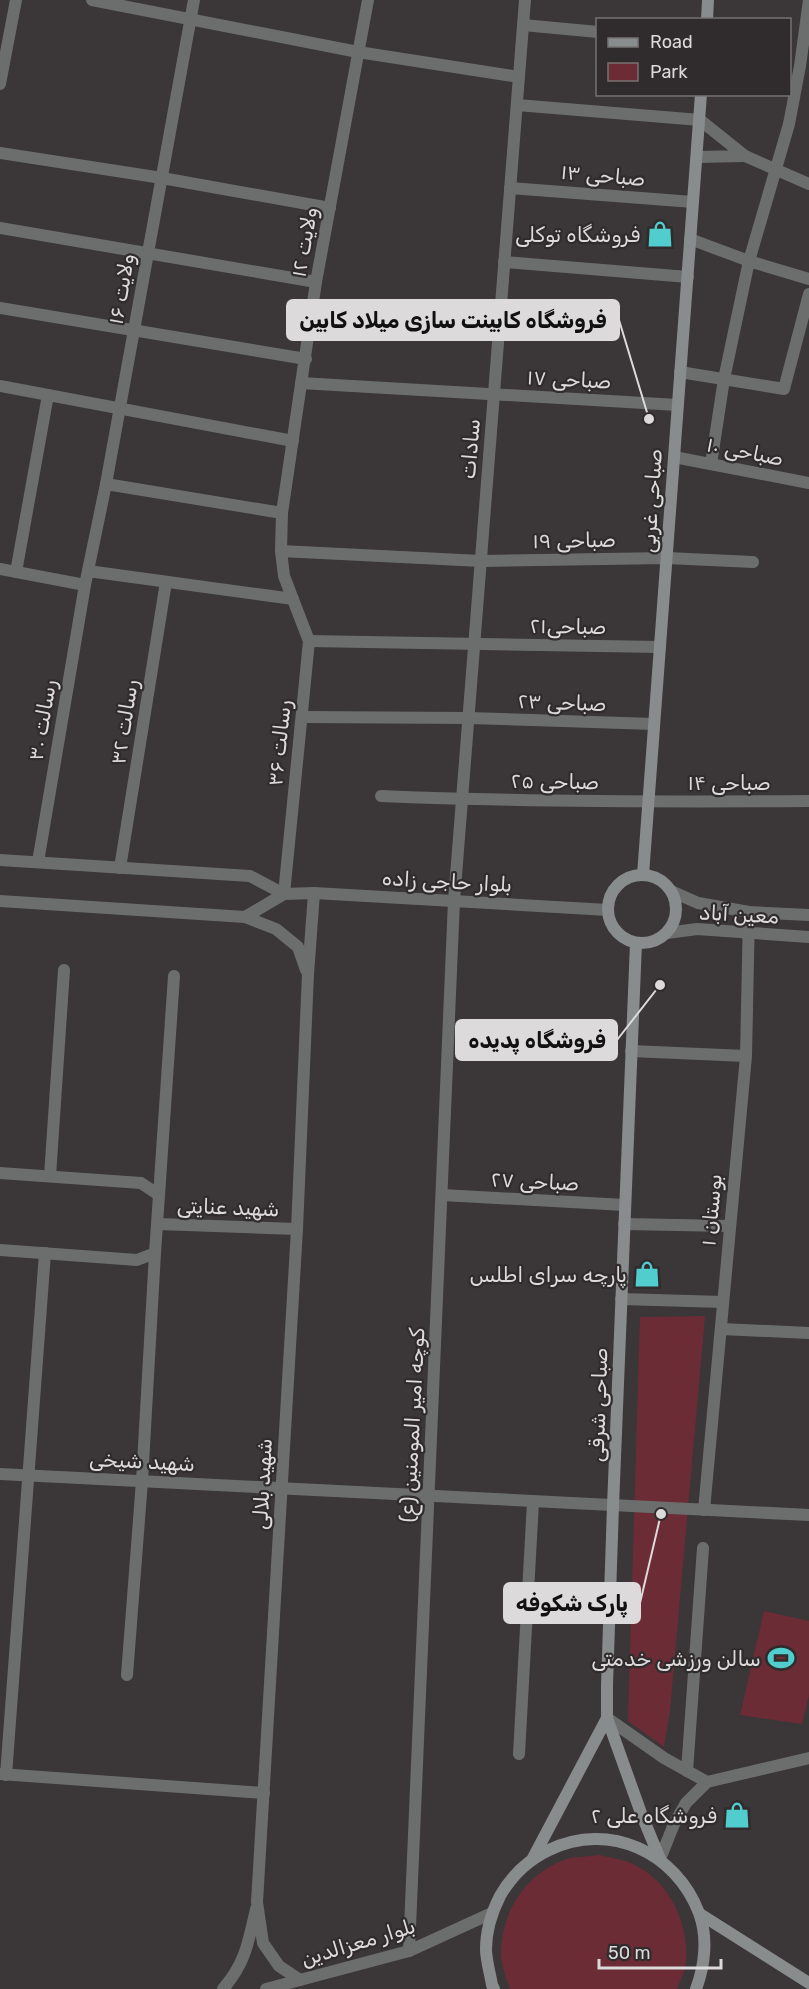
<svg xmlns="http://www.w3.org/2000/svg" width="809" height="1989" viewBox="0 0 809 1989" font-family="Rubik,Cairo,sans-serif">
<rect width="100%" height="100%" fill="#3b3637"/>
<!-- green -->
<g fill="#6c2c35">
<path d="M705,1316L670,1711L664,1747L628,1721L640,1317Z"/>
<path d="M764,1611L809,1621V1695L802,1724L740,1715Z"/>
<path d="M600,1855C610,1858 622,1859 631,1863C669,1880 689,1922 686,1962C685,1971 680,1981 677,1989H510C507,1979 502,1968 501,1957C500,1914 525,1873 567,1859C577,1856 589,1857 600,1855Z"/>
</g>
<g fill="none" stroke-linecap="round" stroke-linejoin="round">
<!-- minor -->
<g stroke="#6c6e6e" stroke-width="12">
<path d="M92,0L358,52L519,77"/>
<path d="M523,25L598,32"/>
<path d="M0,84L16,0"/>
<path d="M517,105L700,120L745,156L697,157"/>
<path d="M0,153L162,178L330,208"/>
<path d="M745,156L809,184"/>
<path d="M510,188L693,202"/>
<path d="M0,228L316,282"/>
<path d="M690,239L749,261L809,279"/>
<path d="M504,262L688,277"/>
<path d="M0,308L306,359"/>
<path d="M680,372L784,389L809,294"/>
<path d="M301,383L678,405"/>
<path d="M0,386L293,441"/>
<path d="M674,457L809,483"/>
<path d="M711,464L724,379L749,261L789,124L800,66L809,0"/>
<path d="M106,484L282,513"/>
<path d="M281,551L481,561L667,558L753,562"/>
<path d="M0,569L85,585"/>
<path d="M88,571L293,599"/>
<path d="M16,572L48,395"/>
<path d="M309,641L660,647"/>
<path d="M302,717L468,718L654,724"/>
<path d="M381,796C523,802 666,802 809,801"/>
<path d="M38,862L85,585L106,484L194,0"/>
<path d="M120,868L166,582"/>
<path d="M284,894L309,641L284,576L281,551L282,513L316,282L368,0"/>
<path d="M245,917L276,929L298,947L306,970"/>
<path d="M631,1051L746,1056"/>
<path d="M0,1173L141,1183L159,1195L155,1253L137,1260L0,1250"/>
<path d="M50,1176L64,970"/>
<path d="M159,1195L174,976"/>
<path d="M442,1195L625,1205"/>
<path d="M158,1224L297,1229"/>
<path d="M624,1224L729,1226"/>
<path d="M621,1299L723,1302"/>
<path d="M721,1329L809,1333"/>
<path d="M0,1474L809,1515"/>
<path d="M704,1510L746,1056L749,912"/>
<path d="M127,1675L142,1481L155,1253"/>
<path d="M607,1718L664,1758L707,1782"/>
<path d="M519,1754L533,1502"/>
<path d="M687,1771L703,1548"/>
<path d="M0,1774L264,1793"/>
<path d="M6,1775L45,1253"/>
<path d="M660,1859L674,1824L686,1803L707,1782L809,1758"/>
<path d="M409,1951L454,901L525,0"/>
<path d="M300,1980L279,1966L263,1943L257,1902L297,1229L308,974L314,893"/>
<path d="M223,1989C246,1962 248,1943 256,1909"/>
</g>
<!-- tertiary -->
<g stroke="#6c6e6e" stroke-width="12">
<path d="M0,860L250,876L284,894"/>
<path d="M671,891L698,903L749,912L809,915"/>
<path d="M0,901L245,917L284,894L314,893L608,910"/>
<path d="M667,933L697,929L809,937"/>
<path d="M266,1989L409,1951L492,1913"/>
</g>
<!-- secondary -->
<g stroke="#888c8c" stroke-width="12">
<path d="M707,20L708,0"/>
<path d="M643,875L701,94"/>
<circle cx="642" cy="909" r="34"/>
<path d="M636,943L613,1506L607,1685V1718L641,1813L660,1859"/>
<path d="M533,1858L607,1718"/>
<path d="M700,1914L809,1983"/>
<path d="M494,1989L492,1985C490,1973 486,1960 486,1949C486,1930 492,1912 500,1896C512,1875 528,1860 549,1850C609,1821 676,1852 699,1913C708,1937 705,1965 696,1989"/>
</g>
</g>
<!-- icons -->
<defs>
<g id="shop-bare" transform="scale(2.07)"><path d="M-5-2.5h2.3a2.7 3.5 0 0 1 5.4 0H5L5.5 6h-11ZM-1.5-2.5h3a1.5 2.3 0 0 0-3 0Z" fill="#52cdcd" stroke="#302c2d" stroke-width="2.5" paint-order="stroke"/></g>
<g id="stadium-bare" transform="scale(2.07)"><path d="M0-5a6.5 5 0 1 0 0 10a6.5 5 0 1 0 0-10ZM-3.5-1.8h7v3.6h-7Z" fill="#52cdcd" stroke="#302c2d" stroke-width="2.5" paint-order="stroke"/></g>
</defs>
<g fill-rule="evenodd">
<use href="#shop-bare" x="660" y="234"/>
<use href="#shop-bare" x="647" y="1274"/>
<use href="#stadium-bare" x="781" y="1658"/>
<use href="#shop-bare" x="737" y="1815"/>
</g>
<g text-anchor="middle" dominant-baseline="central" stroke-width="4.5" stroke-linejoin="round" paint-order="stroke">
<!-- street labels -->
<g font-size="21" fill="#dcdada" stroke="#302c2d">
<text transform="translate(603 175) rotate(5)">صباحی ۱۳</text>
<text transform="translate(304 242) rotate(-80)">ولایت ۱۲</text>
<text transform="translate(121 289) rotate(-80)">ولایت ۱۶</text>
<text transform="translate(569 379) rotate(3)">صباحی ۱۷</text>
<text transform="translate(470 449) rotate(-85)">سادات</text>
<text transform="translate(745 451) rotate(11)">صباحی ۱۰</text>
<text transform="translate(651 501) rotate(-86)">صباحی غربی</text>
<text transform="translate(574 540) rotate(-1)">صباحی ۱۹</text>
<text transform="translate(568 626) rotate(1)">صباحی۲۱</text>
<text transform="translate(562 702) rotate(2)">صباحی ۲۳</text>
<text transform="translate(42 720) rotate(-80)">رسالت ۳۰</text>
<text transform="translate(124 722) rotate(-81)">رسالت ۳۲</text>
<text transform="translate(279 743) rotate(-84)">رسالت ۳۶</text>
<text transform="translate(555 781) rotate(1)">صباحی ۲۵</text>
<text x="729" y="782">صباحی ۱۴</text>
<text transform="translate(447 881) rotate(3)">بلوار حاجی زاده</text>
<text transform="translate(739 914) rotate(3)">معین آباد</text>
<text transform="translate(535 1181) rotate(3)">صباحی ۲۷</text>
<text transform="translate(228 1207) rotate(2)">شهید عنایتی</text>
<text transform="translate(711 1210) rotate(-85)">بوستان ۱</text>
<text transform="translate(598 1405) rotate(-88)">صباحی شرقی</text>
<text transform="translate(412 1425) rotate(-87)">کوچه امیر المومنین (ع)</text>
<text transform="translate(142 1461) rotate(3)">شهید شیخی</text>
<text transform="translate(262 1484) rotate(-87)">شهید بلالی</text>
<text transform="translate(358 1942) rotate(-17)">بلوار معزالدین</text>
</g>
<!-- poi labels -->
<g font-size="21" fill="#dcdada" stroke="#302c2d" text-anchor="end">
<text x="640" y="234">فروشگاه توکلی</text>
<text x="627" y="1274">پارچه سرای اطلس</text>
<text x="761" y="1658">سالن ورزشی خدمتی</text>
<text x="717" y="1815">فروشگاه علی ۲</text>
</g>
</g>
<!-- callouts -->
<path fill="none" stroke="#dcdada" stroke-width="2" d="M649 419L619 320M660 985L617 1040M661 1514L640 1603"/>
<g fill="#dcdada" stroke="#302c2d" stroke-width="2">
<circle cx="649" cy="419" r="6"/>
<circle cx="660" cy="985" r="6"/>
<circle cx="661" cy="1514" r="6"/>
</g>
<g fill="#dcdada" stroke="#dcdada" stroke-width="2">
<rect x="287" y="300" width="332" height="40" rx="6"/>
<rect x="456" y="1020" width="161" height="40" rx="6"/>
<rect x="504" y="1583" width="136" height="40" rx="6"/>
</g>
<g font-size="22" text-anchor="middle" font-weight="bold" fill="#111">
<text x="453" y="328">فروشگاه کابینت سازی میلاد کابین</text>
<text x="537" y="1048">فروشگاه پدیده</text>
<text x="572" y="1611">پارک شکوفه</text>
</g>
<!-- legend -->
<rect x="596" y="18" width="195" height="78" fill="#302c2d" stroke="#757272" stroke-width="1.5"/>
<rect x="608" y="38" width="30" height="9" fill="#888c8c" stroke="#757272" stroke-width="1.5"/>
<text x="650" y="48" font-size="18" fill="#dcdada">Road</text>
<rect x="608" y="63" width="30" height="18" fill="#6c2c35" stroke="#757272" stroke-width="1.5"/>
<text x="650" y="78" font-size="18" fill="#dcdada">Park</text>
<!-- scale -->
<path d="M599 1959v9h122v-9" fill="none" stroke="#dcdada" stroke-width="3"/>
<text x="608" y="1959" font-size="18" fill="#dcdada" stroke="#302c2d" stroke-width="4.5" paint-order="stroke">50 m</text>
</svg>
